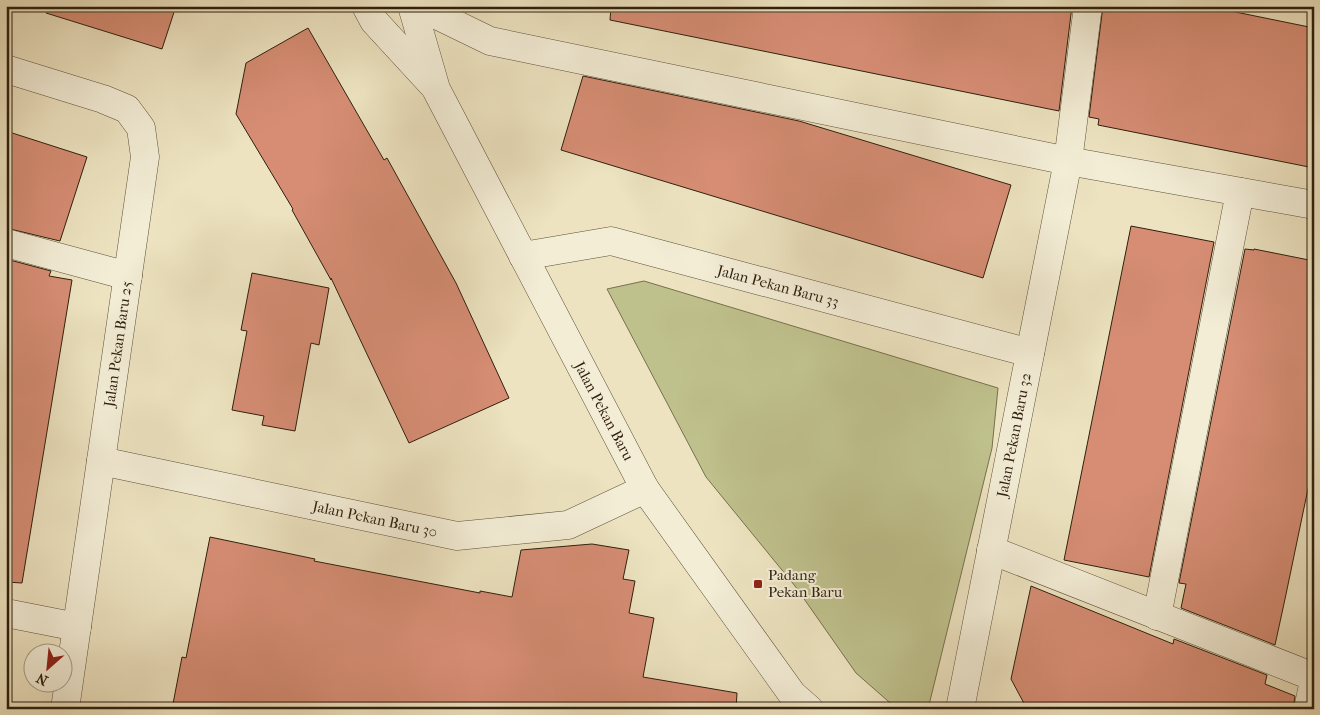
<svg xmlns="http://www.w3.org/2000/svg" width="1320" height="715" viewBox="0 0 1320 715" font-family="'IM FELL French Canon',serif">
<rect width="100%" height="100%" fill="#ede3c0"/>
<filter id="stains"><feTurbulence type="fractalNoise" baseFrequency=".004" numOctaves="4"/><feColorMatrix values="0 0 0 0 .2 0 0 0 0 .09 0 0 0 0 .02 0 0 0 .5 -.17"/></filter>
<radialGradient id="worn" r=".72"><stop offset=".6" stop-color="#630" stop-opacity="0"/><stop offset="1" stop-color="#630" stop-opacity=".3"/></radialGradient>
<!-- green -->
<path fill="#bfc18d" stroke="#77704e" d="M644,281L998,388L992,448L928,709H897L856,673L795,586L706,477L607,289Z"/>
<!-- building -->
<g fill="#d68d74" stroke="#2f1f0e">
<path d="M47,6H176L162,49L46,13Z"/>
<path d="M611,6H1072L1059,111L610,20Z"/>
<path d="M1103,6H1206L1314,28V168L1098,125L1099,119L1089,117Z"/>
<path d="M308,28L384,160L387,158L456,283L509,398L409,443L331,278V280L292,210L293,209L236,114L246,63Z"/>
<path d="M583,76L799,121L1011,185L983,278L561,150Z"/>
<path d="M6,131L87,157L60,241L6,228Z"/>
<path d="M1131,226L1214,242L1149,577L1064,560Z"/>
<path d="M1245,249L1254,250V249L1314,261V460L1285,599L1275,645L1181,608L1186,584L1179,583Z"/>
<path d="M6,259L51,271L49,276L72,280L22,583L6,582Z"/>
<path d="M252,273L329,288L319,345L311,343L295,431L262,425L264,416L232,410L247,331L241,330Z"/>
<path d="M210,537L315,559L314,561L480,593V591L512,597L521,550L592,544L629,550L623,579L635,581L629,613L654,618L643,677L737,693L736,709H172L182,657L186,658Z"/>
<path d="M1031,586L1173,644L1174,639L1267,675L1265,684L1295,696L1293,709H1027L1011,679Z"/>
</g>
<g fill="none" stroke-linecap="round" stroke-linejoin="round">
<!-- minor casing -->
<g stroke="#5e503a" stroke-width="29">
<g id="minor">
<path d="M366,6L374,21L432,84"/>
<path d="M412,6L436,89L645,489L792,694L809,709"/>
<path d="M418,6L490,41L1068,161L1314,205"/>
<path d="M6,69L103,99L127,109L141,128L145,157L65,709"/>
<path d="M6,243L128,276"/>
<path d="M523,256L611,241L1030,353"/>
<path d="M101,461L457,536L568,525L645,489"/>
<path d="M991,550L1314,677"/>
<path d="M6,613L77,627"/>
<path d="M1157,616L1240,192"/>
<path d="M960,709L1068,161L1088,6"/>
<path d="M1308,709L1314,681"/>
</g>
</g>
<!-- minor -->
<use href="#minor" stroke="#f3edd6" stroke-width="28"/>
</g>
<!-- markers -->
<rect fill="#8f2418" stroke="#f3edd6" stroke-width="2" x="753" y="579" width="10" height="10" rx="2.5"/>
<g text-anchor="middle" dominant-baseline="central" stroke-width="4" stroke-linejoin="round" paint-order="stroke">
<!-- street labels -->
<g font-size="15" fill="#2f1f0e" stroke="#f3edd6">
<text transform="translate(778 286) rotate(15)">Jalan Pekan Baru 33</text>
<text transform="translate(118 344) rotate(-82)">Jalan Pekan Baru 25</text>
<text transform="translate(604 411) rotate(62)">Jalan Pekan Baru</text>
<text transform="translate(1014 435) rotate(-79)">Jalan Pekan Baru 32</text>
<text transform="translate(375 519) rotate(12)">Jalan Pekan Baru 30</text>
</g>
<!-- poi labels -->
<g font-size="15" fill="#2f1f0e" stroke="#f3edd6" text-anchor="start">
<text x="768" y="575">Padang<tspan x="768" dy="17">Pekan Baru</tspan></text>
</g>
</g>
<!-- margin -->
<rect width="1320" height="715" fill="none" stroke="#ede3c0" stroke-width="25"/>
<rect x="8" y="8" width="1305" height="700" fill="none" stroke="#2f1f0e" stroke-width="2.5"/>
<rect x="12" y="12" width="1295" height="690" fill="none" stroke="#2f1f0e"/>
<!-- north arrow -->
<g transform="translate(48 668) rotate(207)"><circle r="24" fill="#f3edd6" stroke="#a59b86"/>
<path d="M0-4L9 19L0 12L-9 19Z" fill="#8f2418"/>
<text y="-8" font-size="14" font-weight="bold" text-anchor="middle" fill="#2f1f0e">N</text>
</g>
<rect width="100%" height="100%" filter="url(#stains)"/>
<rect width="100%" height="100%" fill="url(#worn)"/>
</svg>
